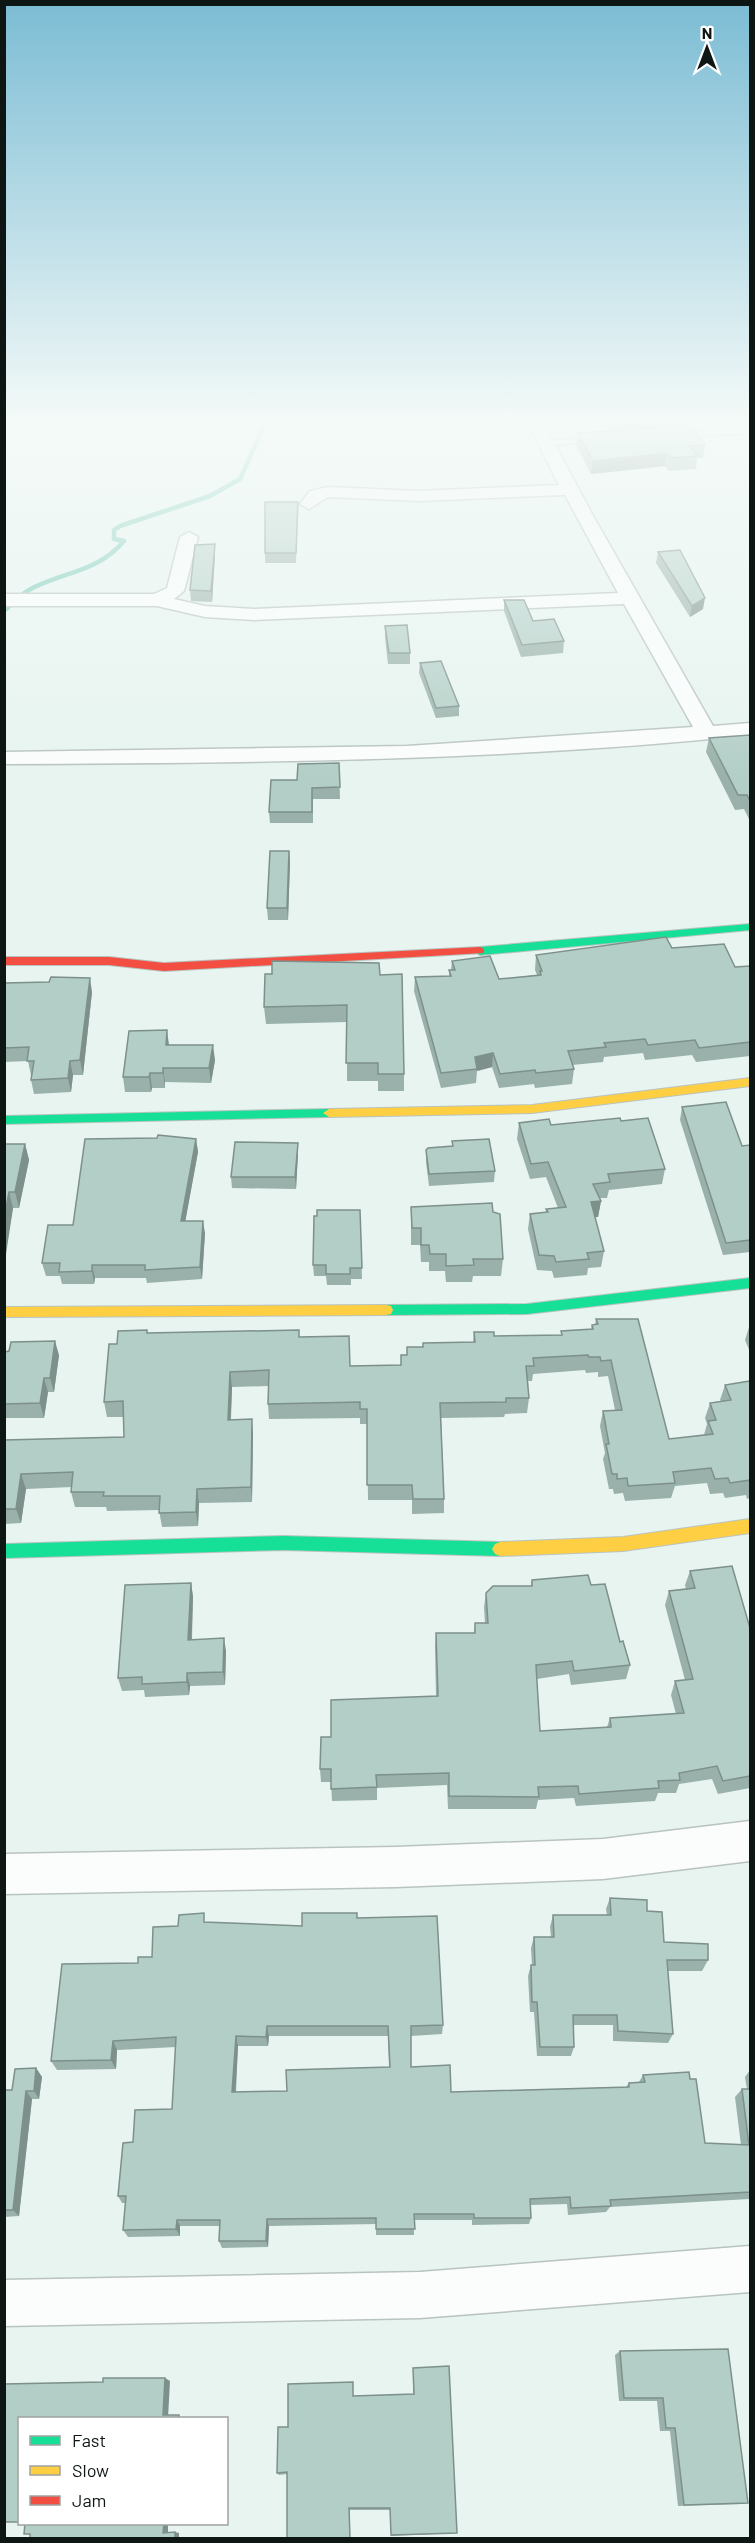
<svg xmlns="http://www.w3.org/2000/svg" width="755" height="2543" viewBox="0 0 755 2543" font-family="Barlow,sans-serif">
<rect width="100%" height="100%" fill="#e7f4f0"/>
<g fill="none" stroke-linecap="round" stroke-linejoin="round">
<!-- stream -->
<path stroke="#77c9b6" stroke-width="4.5" d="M4,611C12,604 20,595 29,590C61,572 97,573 124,541L114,539V530L120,526L210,496L240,479L266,422"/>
<!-- lane casing -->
<g stroke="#b9c3c0" stroke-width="3">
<g id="lane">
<path d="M750,429V433L679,437L675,435L679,433Z"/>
<path d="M595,438L599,440L598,442L545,445L541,443L545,441Z"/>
</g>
</g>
<!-- street casing -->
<g stroke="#b9c3c0" stroke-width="3">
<g id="street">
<path d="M527,422H543L592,514L713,726L750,723V735C503,761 254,763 4,764V752L407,746L693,727L624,604L254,620L205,617L157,606H4V594H154L167,588L180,537L189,532L198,537L184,591L174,599L205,606L254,609L618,593L565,495L419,501L328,497L309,509L300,504L310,491L328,487L419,491L559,485Z"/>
<path d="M750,1821V1861L603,1879L396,1887L4,1894V1854L396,1847L603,1839Z"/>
<path d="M750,2246V2292L420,2318L4,2326V2280L420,2272Z"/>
</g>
</g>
<!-- fast casing -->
<g stroke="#b9c3c0" stroke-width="2">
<g id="fast">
<path d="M750,924V930L480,955L474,951L480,947Z"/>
<path d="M329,1109L335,1113L329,1117L4,1124V1116Z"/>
<path d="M750,1278V1288L527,1314L386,1315L381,1314L379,1310L381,1306L386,1305L527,1304Z"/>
<path d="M284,1536L500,1542L505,1544L508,1549L505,1554L500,1556L284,1550L4,1558V1544Z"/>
</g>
</g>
<!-- slow casing -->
<g stroke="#b9c3c0" stroke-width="2">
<g id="slow">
<path d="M750,1078V1086L532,1113L329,1117L323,1113L329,1109L532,1105Z"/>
<path d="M386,1305L391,1306L393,1310L391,1314L386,1315L4,1317V1307Z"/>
<path d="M750,1519V1533L623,1551L500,1556L495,1554L492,1549L495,1544L500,1542L623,1537Z"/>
</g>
</g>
<!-- jam casing -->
<g stroke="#b9c3c0" stroke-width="2">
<path id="jam" d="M480,947L484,949V953L164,971L109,965H4V957H109L164,963Z"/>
</g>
<!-- lane -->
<use href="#lane" fill="#fbfdfd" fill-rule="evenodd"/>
<!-- street -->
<use href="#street" fill="#fbfdfd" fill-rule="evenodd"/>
<!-- fast -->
<use href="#fast" fill="#16e098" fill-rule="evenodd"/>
<!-- slow -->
<use href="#slow" fill="#ffcf43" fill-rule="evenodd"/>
<!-- jam -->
<use href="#jam" fill="#f24e42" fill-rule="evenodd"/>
</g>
<!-- wall -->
<g fill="#99b1aa" fill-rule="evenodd">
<path d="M608,422H686L685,426L705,445L703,458H697L696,469L669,471L665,466L591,474L576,445L577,433L611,431Z"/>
<path d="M298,502L296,563H265V553Z"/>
<path d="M658,552L703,609L690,617L656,563Z"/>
<path d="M215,555L212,602L191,601L190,590Z"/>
<path d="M504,600L533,621L564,641L563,653L521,657L504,611Z"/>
<path d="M385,626L410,653V664H388L385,637Z"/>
<path d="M420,663L459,706V716L436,718L419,673Z"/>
<path d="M750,735V821L744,809L735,810L706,752L709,738Z"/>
<path d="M339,763L340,799H313V823H270L269,812L297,780Z"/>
<path d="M289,851L290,863L288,920H268L267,908Z"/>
<path d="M672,948L735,967L750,966V1056L696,1062L692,1055L645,1060L643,1053L604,1057L603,1062L572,1065L574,1069L572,1084L535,1088L534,1084L499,1088L492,1067L477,1071L476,1083L441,1088L414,991L415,977L449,976V970H451L452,961L499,979L537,975L535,970L536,955Z"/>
<path d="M380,975L404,1074V1091H378V1081H347V1022L266,1024L264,1007Z"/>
<path d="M4,983L92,992L83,1075H73L71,1092L34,1094L31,1080L32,1075H31L28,1061L4,1062Z"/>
<path d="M169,1045L215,1060L211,1083L165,1082V1088H152L151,1092H125L123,1077Z"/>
<path d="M682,1107L742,1146L750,1145V1252L723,1255L680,1120Z"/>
<path d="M621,1121L665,1169L662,1184L609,1190L607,1198H600L601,1201L598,1217H595L604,1251L601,1267L588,1268L587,1275L554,1278L552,1271L537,1270L528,1229L530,1214L546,1212V1209L558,1208L546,1177L530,1179L517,1139L519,1123L551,1125Z"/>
<path d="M196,1139L198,1152L185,1221L205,1233L202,1279L147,1283L146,1278H95L94,1284H62L60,1276H46L42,1263L73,1225Z"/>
<path d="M452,1141L495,1171L494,1182L429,1186L426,1162V1150L452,1146Z"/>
<path d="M4,1144H25L29,1160L19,1208H13L4,1261Z"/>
<path d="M298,1154L296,1189L232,1188L231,1177Z"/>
<path d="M411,1207L493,1212L503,1259L501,1276H473L472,1282H446L445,1271H429V1262H421L420,1245H411Z"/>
<path d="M360,1210L362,1279H351V1285H327L326,1276H314L313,1265Z"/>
<path d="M596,1319L669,1439L704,1435L707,1424L705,1418L710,1403L721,1401L720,1400L725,1385L750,1381V1498L747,1499L746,1495L725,1498L723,1493L710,1494L707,1483L675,1486L671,1498L625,1501L623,1493L614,1494L613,1489H609L603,1459L605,1453L600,1426L603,1411L615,1410L608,1376L598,1377V1372L586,1373L585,1370L533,1374L532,1381H528L529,1398L527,1413L505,1414L504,1417L441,1418L444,1499V1513L412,1514V1500H368L367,1424H360V1418L269,1419L268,1404V1386L232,1387L231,1419L253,1434L252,1502L199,1503L198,1526L162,1527L159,1510L107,1511L106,1507H75L71,1492L72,1487L26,1489L21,1523L4,1524V1440L124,1437V1417H107L104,1402L117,1344L147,1330V1333L300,1337L350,1366L400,1365L407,1355V1347H423L473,1342L474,1332L494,1336L561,1335V1331L591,1329L592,1325H595Z"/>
<path d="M750,1324V1352L745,1340Z"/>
<path d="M4,1352L59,1355L54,1392H48L44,1418H4Z"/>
<path d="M690,1571L750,1628V1788L718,1794L712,1779L679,1784L676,1793H658L655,1801L576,1806L574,1798L538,1800L536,1809H448L447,1785L377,1788V1800L332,1801L331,1782H321L320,1769L331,1737L436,1696L435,1647L436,1633H474L475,1623H485L484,1607L486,1593L531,1586L532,1580L591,1585L620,1642L630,1665L626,1679L571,1685L569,1674L537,1679L540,1731L607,1727L610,1718L676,1714L671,1695L675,1681L685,1680L665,1605L669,1591L686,1589L685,1585Z"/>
<path d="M191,1583L193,1597L192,1640L226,1651L225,1685L190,1686L189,1695L145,1697L144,1690L122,1691L118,1678Z"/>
<path d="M610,1898L647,1911L664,1942L708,1960L702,1971H668L673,2034L668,2043L613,2041V2025H573L574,2047L571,2056H537L534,2012H530L528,1976L531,1965H532L531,1948L534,1937H551L550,1927L553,1915H607L606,1909Z"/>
<path d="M357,1918L443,2025L442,2034L411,2036V2067L451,2092L626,2087L629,2083L639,2082L643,2075L690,2079L705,2143L741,2145L735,2097L742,2089H747L745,2077L750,2070V2212L749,2199L610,2207L606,2212L568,2215L567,2204L531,2205V2218L529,2224L472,2225V2220H414V2235H376V2224L269,2226L268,2247L222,2248L219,2241L220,2226H180V2236L128,2237L123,2230L126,2203H122L118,2196L133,2142L172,2109L176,2047L117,2050L116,2069L57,2070L51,2061L138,1963L152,1957L178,1926L207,1922L302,1926ZM269,2036H388L389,2067L287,2091L236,2092L238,2046H268Z"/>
<path d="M36,2068L42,2077L39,2099H32L19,2216L4,2217V2090H12Z"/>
<path d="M728,2349L748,2503L741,2504L678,2506L670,2431H660L657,2401H619L615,2355L620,2351Z"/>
<path d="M413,2368L457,2533L391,2536L390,2510H350V2538H287V2474L279,2475L277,2473L288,2427L354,2396L413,2394Z"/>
</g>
<!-- shaded-wall -->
<g fill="#7d908b">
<path d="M667,453L665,466L591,474L593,461Z"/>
<path d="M215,544V555L212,602L211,591Z"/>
<path d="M705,598L703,609L690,617L692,606Z"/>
<path d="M289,851L290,863L288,920L287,908Z"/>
<path d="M90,978L92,992L83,1075L80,1060Z"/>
<path d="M167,1030L169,1045H166Z"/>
<path d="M213,1045L215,1060L211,1083L209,1068Z"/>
<path d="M493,1053L492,1067L477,1071L475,1057Z"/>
<path d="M70,1061L73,1075L71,1092L68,1078Z"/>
<path d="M163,1068L165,1082V1088L163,1073Z"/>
<path d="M150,1073L152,1088L151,1092L149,1077Z"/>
<path d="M196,1139L198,1152L183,1234L181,1221Z"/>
<path d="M298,1143V1154L296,1189L295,1177Z"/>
<path d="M25,1144L29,1160L19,1208L15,1192Z"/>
<path d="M9,1192L13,1208L5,1261L4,1218Z"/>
<path d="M601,1201L598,1217L588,1218L591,1202Z"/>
<path d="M203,1221L205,1233L202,1279L200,1267Z"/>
<path d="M92,1265L95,1278L94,1284L92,1271Z"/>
<path d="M55,1341L59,1355L54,1392L50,1378Z"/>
<path d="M230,1372L232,1387L230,1435L228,1420Z"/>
<path d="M44,1378L48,1392L44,1418L40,1403Z"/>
<path d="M252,1419L253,1434L252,1502L251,1487Z"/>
<path d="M21,1474L26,1489L21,1523L16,1509Z"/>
<path d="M197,1489L199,1503L198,1526L196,1512Z"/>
<path d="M191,1583L193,1597L191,1653L188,1640Z"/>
<path d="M224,1638L226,1651L225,1685L223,1672Z"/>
<path d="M187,1673L190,1686L189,1695L187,1682Z"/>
<path d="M267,2026L269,2036L268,2046L266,2037Z"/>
<path d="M236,2036L238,2046L235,2100L232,2092Z"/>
<path d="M113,2041L117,2050L116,2069L111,2060Z"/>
<path d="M36,2068L42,2077L39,2099L34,2091Z"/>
<path d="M26,2091L32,2099L19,2216L13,2210Z"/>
<path d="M267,2219L269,2226L268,2247L266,2241Z"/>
<path d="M177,2220L180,2226V2236L176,2229Z"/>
<path d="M165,2378L170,2381L168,2418L163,2415Z"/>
<path d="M164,2523H168V2534L163,2533Z"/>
<path d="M175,2532L179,2533V2538H175Z"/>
</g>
<!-- building -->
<g fill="#b2cec6" stroke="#7d908b" stroke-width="1.5" fill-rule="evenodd">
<path d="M613,422H658L614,425Z"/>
<path d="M692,426L705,445L690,446L698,456L671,458L667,453L593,461L577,433Z"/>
<path d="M265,502H298L296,553H265Z"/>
<path d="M215,544L211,591L190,590L195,545Z"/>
<path d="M680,550L705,598L692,606L658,552Z"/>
<path d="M504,600H524L533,621L554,619L564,641L522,645Z"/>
<path d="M407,625L410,653H389L385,626Z"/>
<path d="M441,661L459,706L436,708L420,663Z"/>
<path d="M750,735V801L747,795H738L709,738Z"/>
<path d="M339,763L340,787L312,788V812H269L271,780H297L298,764Z"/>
<path d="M270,851H289L287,908H267Z"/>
<path d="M666,937L672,948L724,944L735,967L750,966V1042L699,1048L695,1040L648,1045L645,1039L604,1043L606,1047L568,1051L574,1069L536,1073L535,1070L500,1074L493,1053L475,1057L477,1069L441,1073L415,977L451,976L449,970H455L452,961L490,956L499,979L541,975L540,971H542L536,955Z"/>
<path d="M272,961L379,963L380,975L402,974L404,1074H378V1063H346L347,1005L264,1007L265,974H272Z"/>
<path d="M51,977L90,978L80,1060L70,1061L68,1078L31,1080L34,1061H27L29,1047L4,1048V983L49,982Z"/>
<path d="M167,1030L166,1045H213L209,1068H163V1073H150L149,1077H123L129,1031Z"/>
<path d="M726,1102L742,1146L750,1145V1240L726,1243L682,1107Z"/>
<path d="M620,1118L621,1121L648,1118L665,1169L608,1174L610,1182L593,1184L601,1201L591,1202L604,1251L587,1253L589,1259L556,1262L554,1256L539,1255L530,1214L548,1212L546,1209L566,1207L548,1162L531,1164L519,1123L549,1119L551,1125Z"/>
<path d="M158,1135L196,1139L181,1221H203L200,1267L145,1270V1265H92V1271L59,1272L60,1263H42L48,1225H73L85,1139L157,1138Z"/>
<path d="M489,1139L495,1171L429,1174L426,1150L428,1148L453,1146L452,1141Z"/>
<path d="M235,1142L298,1143L295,1177H231Z"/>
<path d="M4,1144H25L15,1192H9L4,1218Z"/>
<path d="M492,1203L493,1212L500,1214L503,1259H473L474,1265L446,1266V1254H430L429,1245H421V1228H412L411,1207Z"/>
<path d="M317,1210H360L362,1268H350V1274H326V1265H313L314,1216H317Z"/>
<path d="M596,1319H638L669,1439L713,1434L708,1421L716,1420L710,1403L731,1400L725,1385L750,1381V1480L730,1483L728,1478L715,1479L711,1468L673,1472L675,1483L628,1486L627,1478L617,1479V1474H612L606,1444H609L603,1411L622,1410L611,1360L601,1361L600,1357H589L588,1355L533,1358L534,1366H526L529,1398H506V1402L440,1403L444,1499H413L412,1485H367V1409H360V1402L268,1404L269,1370L230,1372L228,1420L252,1419L251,1487L197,1489L196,1512L159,1513L160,1496H103L104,1492H71L73,1472L21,1474L16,1509H4V1440L124,1437L123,1401L104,1402L109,1344H117L118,1331L147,1330V1333L299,1330V1337L349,1336L350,1366L401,1365V1355H407V1347H423V1343L475,1342L474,1332H494V1336L562,1335L561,1331L593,1329L592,1325L598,1324Z"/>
<path d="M55,1341L50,1378H44L40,1403L4,1404V1352L9,1351L11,1342Z"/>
<path d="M732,1566L750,1628V1776L723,1781L717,1766L679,1773L680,1780L658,1781L659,1788L579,1794L578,1786L538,1787L539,1797L449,1796V1773L376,1775L377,1787L331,1789V1769H320L321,1737H331V1700L438,1696L436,1633H475V1623H488L486,1593L493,1586H532V1580L588,1575L591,1585L605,1584L620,1642L623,1641L630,1665L574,1671L572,1661L536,1665L540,1731L611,1727L610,1718L684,1713L675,1681L693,1679L669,1591L695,1588L690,1571Z"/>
<path d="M191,1583L188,1640L224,1638L223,1672L187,1673V1682L142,1684V1677L118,1678L125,1585Z"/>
<path d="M610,1898L647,1900V1911L662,1912L664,1942L708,1944V1960H667L673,2034L618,2031L617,2015H573L574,2047H540L537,2002H532L531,1965H535L534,1937H554L553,1915H611Z"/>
<path d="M204,1913V1922L302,1926V1913H357V1918L437,1916L443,2025L411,2026V2067L450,2065L451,2092L629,2087V2083L645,2082L643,2075L689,2072L690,2079H696L705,2143L749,2145L742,2089H750V2192L610,2200L611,2206L571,2208L570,2197L530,2199L531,2218H474V2214H414L415,2229H376V2218L267,2219L266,2241H219L220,2220H177L176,2229L123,2230L126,2196H118L123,2143L133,2142L135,2110L172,2109L176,2037L113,2041L111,2060L51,2061L62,1964L138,1963V1957H152L153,1927L178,1926L179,1915ZM267,2026H388L390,2067L286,2070L287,2091L232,2092L236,2036L266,2037Z"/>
<path d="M36,2068L34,2091H26L13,2210H4V2090H12L15,2069Z"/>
<path d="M728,2349L748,2503L684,2505L675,2428H666L663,2398H624L620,2351Z"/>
<path d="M449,2366L457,2533L391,2535L390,2508H349L350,2538H287V2472L277,2473L278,2427H288V2384L353,2382V2396L414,2394L413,2368Z"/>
<path d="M103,2378H165L163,2415H179V2418H20V2522H4V2384L103,2382Z"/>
<path d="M25,2523H164L163,2533L175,2532V2538H30V2534H24Z"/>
</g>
<!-- sky -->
<linearGradient id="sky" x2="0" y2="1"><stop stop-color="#7bbcd4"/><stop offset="0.54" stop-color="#f4faf8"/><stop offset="1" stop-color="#f4faf8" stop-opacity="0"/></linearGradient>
<rect width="755" height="778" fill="url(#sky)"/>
<!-- border -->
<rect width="755" height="2543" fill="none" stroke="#0d1613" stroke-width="12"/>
<!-- legend -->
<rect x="18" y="2417" width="210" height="108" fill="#ffffff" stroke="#9ea2a1" stroke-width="1.5"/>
<rect x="30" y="2436" width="30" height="9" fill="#16e098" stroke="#9ea2a1" stroke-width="1.5"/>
<text x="72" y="2447" font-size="18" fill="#0d1613">Fast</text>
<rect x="30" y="2466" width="30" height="9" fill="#ffcf43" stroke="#9ea2a1" stroke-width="1.5"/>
<text x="72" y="2477" font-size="18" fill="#0d1613">Slow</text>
<rect x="30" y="2496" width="30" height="9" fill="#f24e42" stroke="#9ea2a1" stroke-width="1.5"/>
<text x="72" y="2507" font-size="18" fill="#0d1613">Jam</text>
<!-- north arrow -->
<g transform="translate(707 48)" stroke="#ffffff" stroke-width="4.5" paint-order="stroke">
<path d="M0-4.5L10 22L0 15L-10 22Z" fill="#0d1613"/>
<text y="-9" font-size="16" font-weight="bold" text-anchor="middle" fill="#0d1613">N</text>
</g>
</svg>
